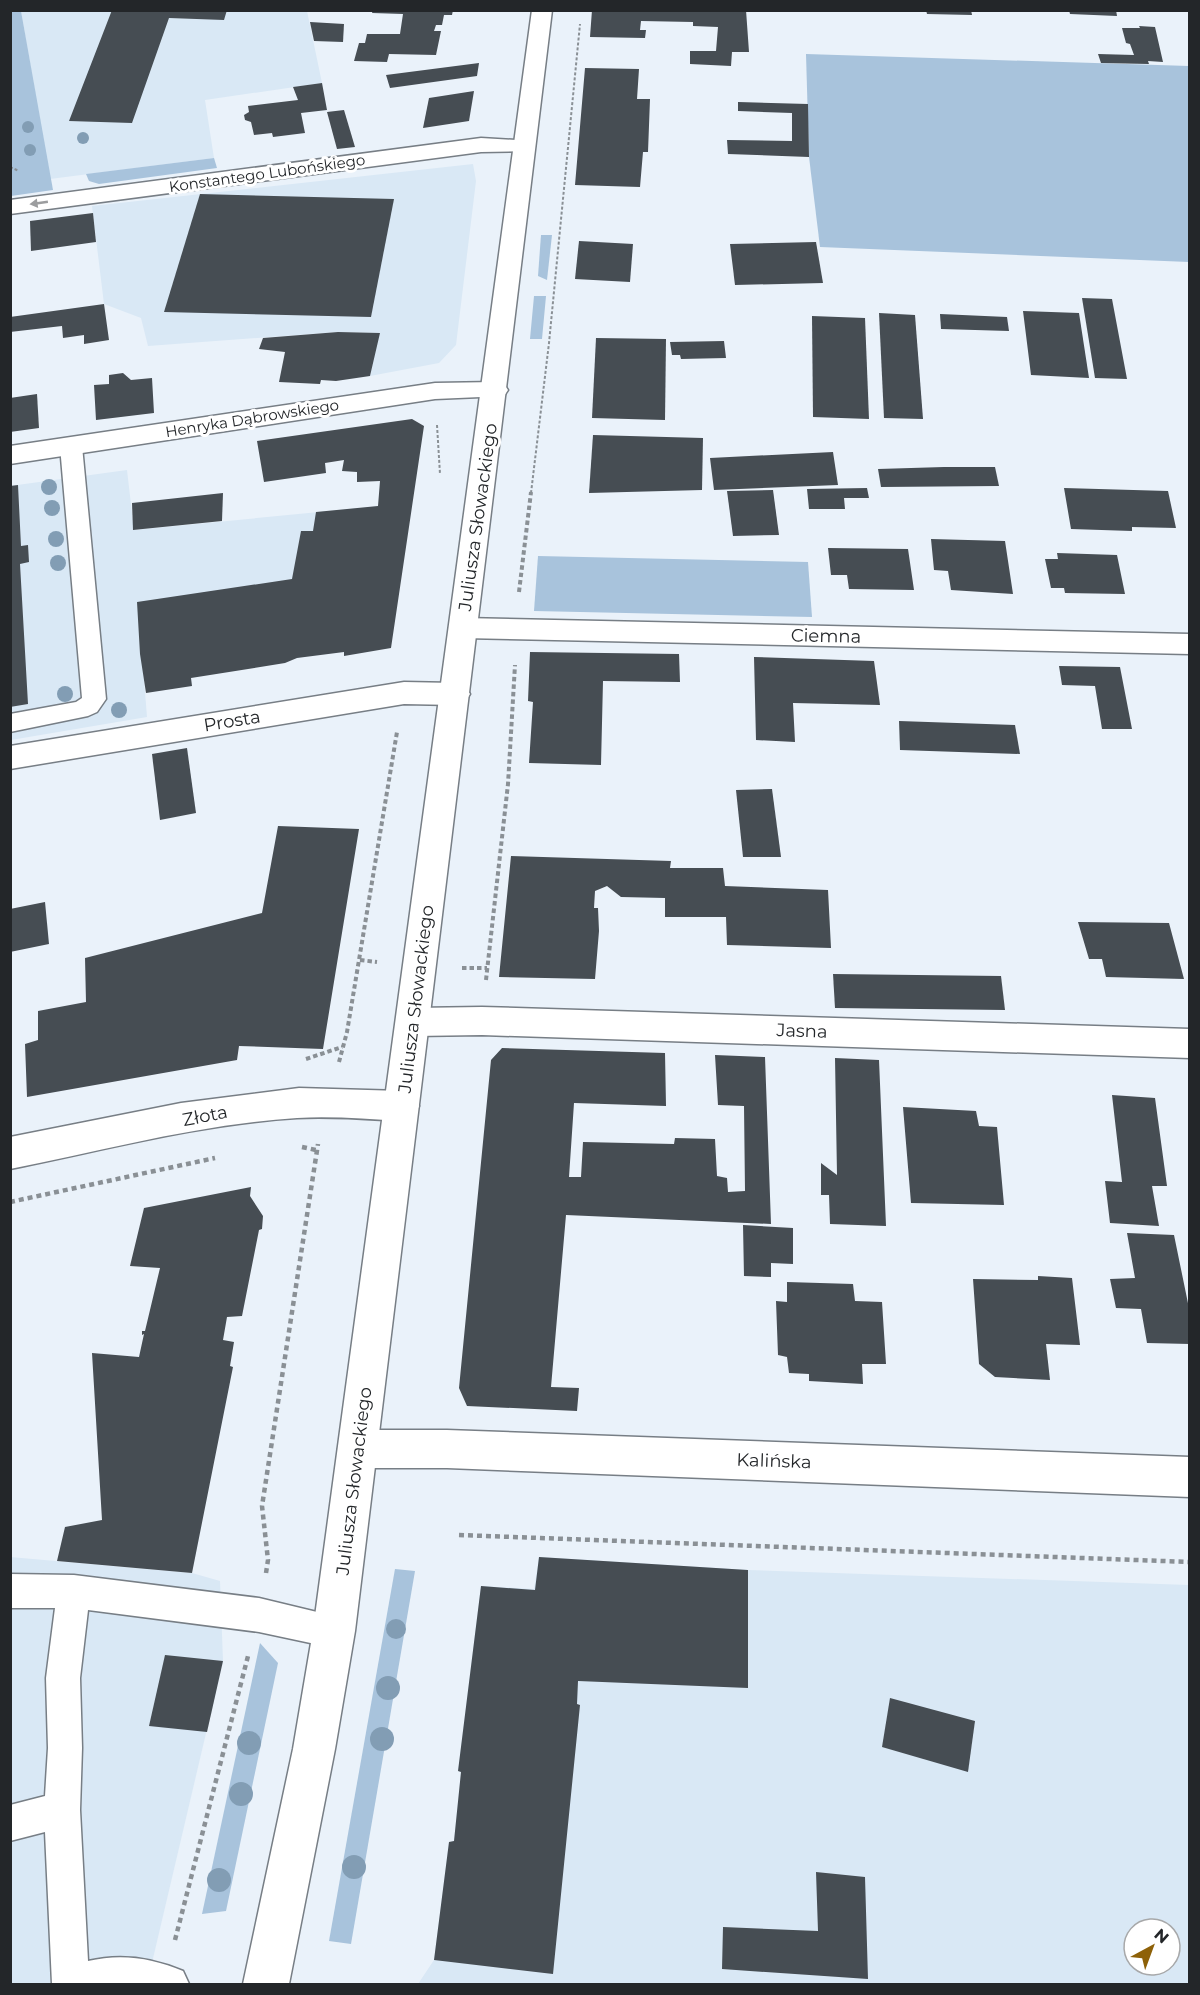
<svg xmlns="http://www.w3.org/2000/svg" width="1200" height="1995" viewBox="0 0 1200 1995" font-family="Montserrat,sans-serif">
<rect width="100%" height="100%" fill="#eaf2fa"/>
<!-- built -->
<g fill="#d9e8f5" fill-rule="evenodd">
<path d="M21,11H307L322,83L205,100L214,158L50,179Z"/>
<path d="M473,164L476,181L456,345L439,363L370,376L379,333L338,332L148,346L141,318L104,304L92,206Z"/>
<path d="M127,470L134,530L412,503L397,598L142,654L147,717L11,740L10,486Z"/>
<path d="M10,1557L192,1573L220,1581L223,1661L147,1984H11Z"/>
<path d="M539,1557L748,1570L1189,1585V1984H418L434,1960L449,1842L454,1841L461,1772L458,1771L481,1586L534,1589ZM1134,1929H1170V1965H1134Z"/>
</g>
<!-- green -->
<g fill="#a8c3dc">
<path d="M10,11H21L53,190L11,196Z"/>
<path d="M806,54L1189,66V262L820,247L809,157Z"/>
<path d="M214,158L217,168L99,184L89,181L86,174Z"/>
<path d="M541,235H552L547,280L538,276Z"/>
<path d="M534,296H546L542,339H530Z"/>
<path d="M538,556L808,562L812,617L534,611Z"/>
<path d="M395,1569L415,1571L351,1944L329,1941Z"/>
<path d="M260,1643L278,1663L226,1911L202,1914Z"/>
</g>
<!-- building -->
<g fill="#464d53">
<path d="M112,10H227L224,20L169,18L132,123L69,121Z"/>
<path d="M373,10H453L452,15H444L442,25H436L434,31H441L436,55L389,54L387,62L354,61L359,43H365L367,34H400L403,14L372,13Z"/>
<path d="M592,10H746L749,52H732L731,66L690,64V51H716L718,27L693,26V22L641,21L640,30H646L645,38L590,37Z"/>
<path d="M926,10H971L972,15L927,14Z"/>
<path d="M1069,10H1116L1117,16L1070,14Z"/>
<path d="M310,22L344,24L343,42L314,41Z"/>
<path d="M1139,26L1155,27L1163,62L1148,61L1149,64L1101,63L1098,54L1134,55L1130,44L1126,43L1122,28H1140Z"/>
<path d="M479,63L477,76L390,88L386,75Z"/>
<path d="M585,68L639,69L637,99H650L648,152H643L640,187L575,185Z"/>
<path d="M322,83L327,110L301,113L305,133L273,137L272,133L254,135L251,122L245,120L244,115L249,112L248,106L298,100L293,87Z"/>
<path d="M474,91L469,121L423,128L429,98Z"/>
<path d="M738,102L808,104L809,157L728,154L727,140L792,141V113L738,111Z"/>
<path d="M344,110L355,147L337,149L327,112Z"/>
<path d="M200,194L394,199L371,317L164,312Z"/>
<path d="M93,213L96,242L31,251L30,221Z"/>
<path d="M579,241L633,244L630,282L575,279Z"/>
<path d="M816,242L823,283L735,285L730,244Z"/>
<path d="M1082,298L1112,299L1127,379L1095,378Z"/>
<path d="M104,304L109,340L84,344V335L63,338L62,326L10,332V317Z"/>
<path d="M1023,311L1079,313L1089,378L1031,375Z"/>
<path d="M879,313L915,315L923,419L884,418Z"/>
<path d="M940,314L1007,317L1009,331L941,329Z"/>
<path d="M812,316L865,318L869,419L813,417Z"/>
<path d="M338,332L380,333L370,376L336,381L321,380L320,384L279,382L285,352L259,349L263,338Z"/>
<path d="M596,338L666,339L665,420L592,418Z"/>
<path d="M724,341L726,358L681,359L680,355H672L670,342Z"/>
<path d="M123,373L131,380L152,378L154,413L96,420L94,385L109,384V375Z"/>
<path d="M37,394L39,428L10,432V398Z"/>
<path d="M412,419L424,426L391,648L344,656V652L297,658L285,663L191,678L192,686L146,693L140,654L137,602L292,579L301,531H313L316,512L378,506L380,481L357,482V472L342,471L344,460L325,463L326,473L264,482L257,441Z"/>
<path d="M593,435L703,438L702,490L589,493Z"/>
<path d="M833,452L838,485L714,490L710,458Z"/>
<path d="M944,467H995L999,486L881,487L878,469Z"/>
<path d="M18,485L21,546L28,545L29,562L20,564L28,704L10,707V486Z"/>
<path d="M867,488L869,498H844L845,509H809L807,489Z"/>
<path d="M1064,488L1168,491L1176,528L1132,527V531L1071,529Z"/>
<path d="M773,490L779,535L733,536L727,491Z"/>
<path d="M223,493L222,521L133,530L132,503Z"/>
<path d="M931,539L1005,541L1013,594L951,590L948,571L934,570Z"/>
<path d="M828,548L908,549L914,590L849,589L847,575H831Z"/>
<path d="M1057,553L1117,555L1125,594L1065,593L1064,588H1051L1045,559H1058Z"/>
<path d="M530,652L679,654L680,682L603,681L601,765L529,763L533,702L528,701Z"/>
<path d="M754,657L874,661L880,705L793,703L795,742L756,740Z"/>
<path d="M1059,666L1120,667L1132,729H1102L1095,686L1062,685Z"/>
<path d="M899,721L1015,725L1020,754L900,750Z"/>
<path d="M187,748L196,813L160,820L152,754Z"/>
<path d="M772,789L781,857H743L736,790Z"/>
<path d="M278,826L359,829L323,1049L239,1046L237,1060L27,1097L25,1044L38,1040V1011L86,1002L85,958L262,913Z"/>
<path d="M511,856L671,861L670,868H723L725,886L828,890L831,948L727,945L726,917H665V898L621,897L607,886L595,891L594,908H598L599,931L595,979L499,977Z"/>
<path d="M45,902L49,944L10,952V909Z"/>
<path d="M1078,922L1169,923L1184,979L1106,977L1102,959H1089Z"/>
<path d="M833,974L1001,976L1005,1010L835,1008Z"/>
<path d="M502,1048L665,1053L666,1106L574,1103L569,1177H581L583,1142L674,1144L675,1138L715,1139L717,1176L727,1178L728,1192L745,1191L744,1106L718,1105L715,1055L765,1057L771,1224L566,1215L551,1387L579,1388L577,1411L467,1406L459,1388L491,1060Z"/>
<path d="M835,1058L879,1060L886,1226L830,1224L829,1195H821V1163L837,1175Z"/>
<path d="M1112,1095L1155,1098L1167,1186H1152L1159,1226L1110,1223L1105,1181L1122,1182Z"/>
<path d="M903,1107L976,1111L979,1126L997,1127L1004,1205L911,1203Z"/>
<path d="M251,1187L250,1196L263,1216L262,1229L259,1230L242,1316L227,1317L223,1340L234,1342L230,1366L233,1367L192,1573L57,1561L65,1527L102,1520L92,1353L139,1357L144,1334L142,1335V1331H145L160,1268L130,1266L144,1208Z"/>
<path d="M743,1225L793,1228V1264L771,1263V1277L744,1276Z"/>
<path d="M1127,1233L1174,1235L1190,1313V1344L1147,1343L1141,1309L1116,1308L1110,1279L1135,1278Z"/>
<path d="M1038,1276L1072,1278L1080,1345L1046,1344L1050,1380L995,1377L979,1364L973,1279L1038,1280Z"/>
<path d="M787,1282L853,1284L855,1301L882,1302L886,1364H862L863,1384L809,1381V1374L789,1373L787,1357L778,1355L776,1301L787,1302Z"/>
<path d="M539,1557L748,1570V1688L578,1681L577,1704L580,1705L553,1974L434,1960L449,1842L454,1841L461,1772L458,1771L481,1586L535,1590Z"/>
<path d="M165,1655L223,1661L207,1732L149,1726Z"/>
<path d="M890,1698L975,1721L968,1772L882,1747Z"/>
<path d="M816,1872L865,1877L868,1979L722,1969L723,1927L818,1931Z"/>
</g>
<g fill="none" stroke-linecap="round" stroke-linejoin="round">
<!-- service casing -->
<g stroke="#777e85" stroke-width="3">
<g id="service">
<path d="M71,439L78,441L82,446L106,699L97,712L88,716L10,732V714L76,702L82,698L60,446L64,441Z"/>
<path d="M10,1574L74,1575L259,1598L346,1619L351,1631L346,1643L334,1648L259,1632L88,1610L80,1678L82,1748L80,1810L88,1961C121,1953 153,1958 183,1971L189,1984H52L45,1832L10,1841V1805L45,1796L48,1748L46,1678L55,1608H10Z"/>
</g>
</g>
<!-- minor casing -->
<g stroke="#777e85" stroke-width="3">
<g id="minor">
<path d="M481,138L532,141L535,146L532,151L481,152L10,214V200Z"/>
<path d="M495,382L504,384L508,390L504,396L435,399L10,464V446L435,383Z"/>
<path d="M463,618L1190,634V654L463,638L453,635L449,628L453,621Z"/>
<path d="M404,682L455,683L465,686L470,694L465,702L455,705L404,704L10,769V746Z"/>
<path d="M482,1007L1190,1029V1058L482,1035L414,1036L402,1032L397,1022L402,1012L414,1008Z"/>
<path d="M299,1088L402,1091L414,1095L419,1106L414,1117L402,1121C367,1119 332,1116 297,1118C200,1124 105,1150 10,1169V1137L181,1103Z"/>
<path d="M357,1430H447L1190,1457V1497L447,1468H357L343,1463L338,1449L343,1435Z"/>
</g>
</g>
<!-- tertiary casing -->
<g stroke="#777e85" stroke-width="3">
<path id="tertiary" d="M532,10H552L355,1631L335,1749L289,1984H243L293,1749L313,1631Z"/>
</g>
<!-- path-far2 -->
<g stroke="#8a9095" stroke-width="2" stroke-dasharray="3 2" stroke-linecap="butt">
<path d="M10,167L19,171"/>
<path d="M437,425L440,474"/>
<path d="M531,493L549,343L580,24"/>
</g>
<!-- path-far1 -->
<g stroke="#8a9095" stroke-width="4" stroke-dasharray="4.5 3" stroke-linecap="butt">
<path d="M519,592L531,492"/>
<path d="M360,960L377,962"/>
<path d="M462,968H487"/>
<path d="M486,980L508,784L515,665"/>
<path d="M306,1059L342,1047"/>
<path d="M339,1062L347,1032L397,732"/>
</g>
<!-- path -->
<g stroke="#8a9095" stroke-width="4.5" stroke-dasharray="5 4" stroke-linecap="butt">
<path d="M302,1147L316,1150"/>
<path d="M10,1202L215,1158"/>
<path d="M459,1535L1190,1562"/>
<path d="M266,1573L268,1560L262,1506L318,1144"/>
<path d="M175,1940L248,1656"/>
</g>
<!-- service -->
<use href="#service" fill="#fff" fill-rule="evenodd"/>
<!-- minor -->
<use href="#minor" fill="#fff" fill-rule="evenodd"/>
<!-- tertiary -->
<use href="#tertiary" fill="#fff" fill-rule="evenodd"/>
</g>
<!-- trees -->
<g fill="#829db4">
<circle cx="28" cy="127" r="6"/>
<circle cx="83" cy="138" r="6"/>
<circle cx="30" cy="150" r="6"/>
<circle cx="49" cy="487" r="8"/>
<circle cx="52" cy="508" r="8"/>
<circle cx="56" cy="539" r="8"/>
<circle cx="58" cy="563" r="8"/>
<circle cx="65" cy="694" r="8"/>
<circle cx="119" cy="710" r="8"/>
<circle cx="396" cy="1629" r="10"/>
<circle cx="388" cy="1688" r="12"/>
<circle cx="382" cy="1739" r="12"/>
<circle cx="249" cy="1743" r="12"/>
<circle cx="241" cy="1794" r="12"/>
<circle cx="354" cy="1867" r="12"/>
<circle cx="219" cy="1880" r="12"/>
</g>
<!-- one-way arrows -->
<defs><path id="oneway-solid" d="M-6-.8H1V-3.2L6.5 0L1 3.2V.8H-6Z" transform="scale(1.5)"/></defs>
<use fill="#9c9d9f" href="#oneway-solid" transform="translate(39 203) rotate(172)"/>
<g text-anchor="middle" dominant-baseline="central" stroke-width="6" stroke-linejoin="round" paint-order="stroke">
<!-- far-street labels -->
<g font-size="15" fill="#232629" stroke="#fff">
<text transform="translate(267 173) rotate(-8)">Konstantego Lubońskiego</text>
<text transform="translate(252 418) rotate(-9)">Henryka Dąbrowskiego</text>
</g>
<!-- street labels -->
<g font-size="18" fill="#232629" stroke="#fff">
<text transform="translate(478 517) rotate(-82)">Juliusza Słowackiego</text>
<text transform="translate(826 636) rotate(1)">Ciemna</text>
<text transform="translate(232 721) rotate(-9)">Prosta</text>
<text transform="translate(416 999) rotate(-83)">Juliusza Słowackiego</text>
<text transform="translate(802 1031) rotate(2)">Jasna</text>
<text transform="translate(205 1116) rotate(-11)">Złota</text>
<text transform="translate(774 1461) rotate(2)">Kalińska</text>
<text transform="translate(354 1481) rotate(-83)">Juliusza Słowackiego</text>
</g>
</g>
<!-- border -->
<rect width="1200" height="1995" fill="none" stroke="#232629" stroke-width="24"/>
<!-- north arrow -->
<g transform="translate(1152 1947) rotate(41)"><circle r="28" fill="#ffffff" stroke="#a7a8a9" stroke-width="1.5"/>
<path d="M0-4.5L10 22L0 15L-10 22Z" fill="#8e6108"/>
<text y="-9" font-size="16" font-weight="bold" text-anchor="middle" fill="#232629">N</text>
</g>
</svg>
